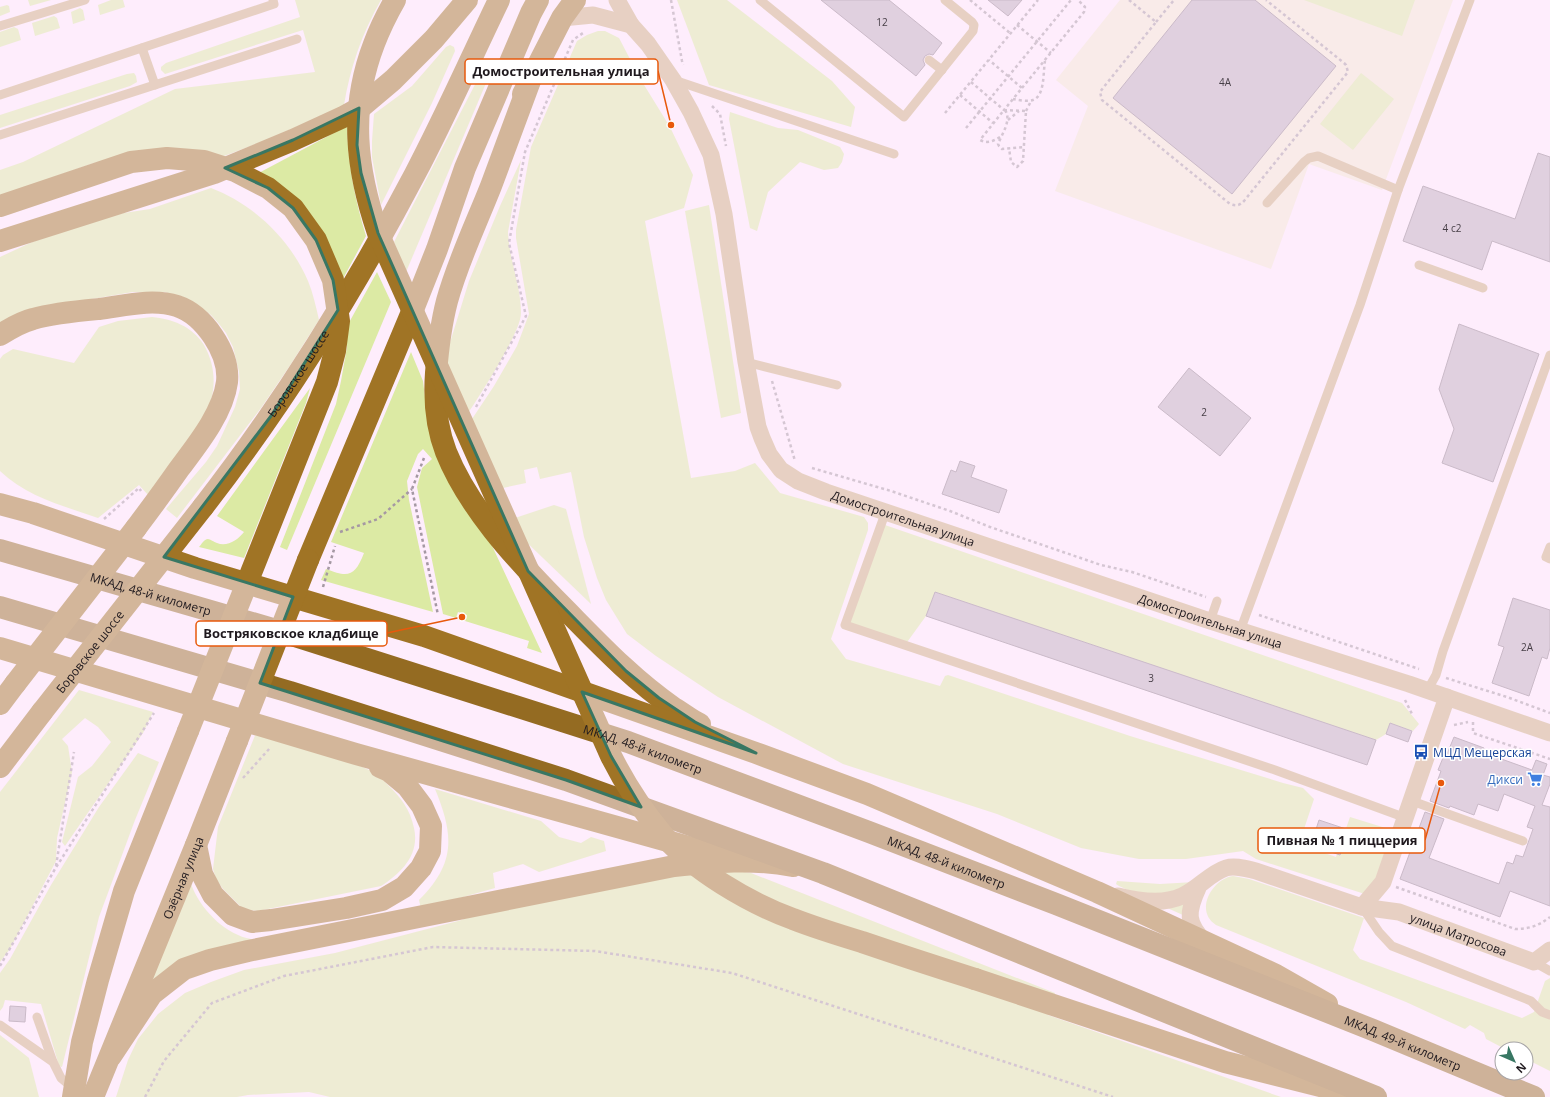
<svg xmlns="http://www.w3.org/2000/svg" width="1550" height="1097" viewBox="0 0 1550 1097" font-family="'Open Sans',sans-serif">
<rect width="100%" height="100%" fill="#feedfc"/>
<!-- education -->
<path fill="#f3e8d3" d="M1120,0H1453L1382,190L1309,164L1271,269L1055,191L1088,106L1056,80Z"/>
<!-- green -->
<g fill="#dceaa4">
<path d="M28,0H51L30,6Z"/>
<path d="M111,0H123L125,7L100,15L98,5Z"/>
<path d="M295,0H381C362,33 350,68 344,105L290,131L211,161L129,154L91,164L0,196V170L23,162L175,89L315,72L303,30L165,74L161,70V67L166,63L300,17Z"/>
<path d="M677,0H727L832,81L855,107L851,127L709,85Z"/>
<path d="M1304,0H1415L1402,36Z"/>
<path d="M9,6L10,12L0,16V7L7,5Z"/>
<path d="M80,8L83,10L85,20L73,24L71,12Z"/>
<path d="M54,16L57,18L60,28L35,36L32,23Z"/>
<path d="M14,27L18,29L21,40L0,47V32Z"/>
<path d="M598,31H605L619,38L641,80L670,127L693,175L684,208L645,221L691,478L735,471L755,463L780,493L864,517L868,523V530L831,639L846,659L940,686L945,676L948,675L1130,736L1283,783L1303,788L1314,799L1299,844L1336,857L1350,817L1392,830L1371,896L1256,859L1243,851L1186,859H1139L1081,848L997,814L843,764L718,697L656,656L627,634L606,600L597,578L584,537L571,472L540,479L537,467L524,470L526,483L498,489L470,422L494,386L517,346L529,314L516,238V230L531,147L577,41L587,35Z"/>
<path d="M450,45L454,47L455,51L432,103L381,205L372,157V141L374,114L412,86L446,47Z"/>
<path d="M487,65L491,66L492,69L406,272L394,242L484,67Z"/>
<path d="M134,73L136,76L137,82L130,86L0,128V115L127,74Z"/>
<path d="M1361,73L1394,99L1353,150L1320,124Z"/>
<path d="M730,112L778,128L798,130L840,147L844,154L842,162L838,168L824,170L800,162L768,192L757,231L750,228L729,119Z"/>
<path d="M347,126C348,164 355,200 366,236L339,286L330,264L251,177Z"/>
<path d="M521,160L508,232C509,259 521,286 521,313C521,333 479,396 467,415L444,362L469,281L500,206Z"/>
<path d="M211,188C253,204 290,239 308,281C313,293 316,307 319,320L289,367L261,408L177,518L166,509L206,462L217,446L235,407L240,389L239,372L233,347L226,333L219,324L211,315L197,305L165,292H133L33,309L0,324V257L30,243L98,217L150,209Z"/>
<path d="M709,205L741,413L721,418L685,211Z"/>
<path d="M377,272L391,302L287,550L280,547L336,404L341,381L347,347L346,328Z"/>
<path d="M152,317C172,319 192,326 204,345C215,364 217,388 208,409C202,422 192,434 184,445C172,462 161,479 149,496L139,485L98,518C64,506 27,497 0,471V359L3,355L13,349L74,363L99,327L118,321Z"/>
<path d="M411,352L423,381L427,413L480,520L542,653L527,648L529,641L465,621L467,615L458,612L456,618L443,614L417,487L422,468L432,459L423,449L418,454L407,481L409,500L433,612L321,580L326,569C349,578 355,576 364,553L331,542Z"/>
<path d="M310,388L306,403L244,558L199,547C201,545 204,539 208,539C210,539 214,542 217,543C227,547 238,540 244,532L217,516Z"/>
<path d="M554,505L566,509L591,604L519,535L512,519Z"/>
<path d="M882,524L1402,703L1419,724L1413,731L1390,723L1386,734L1376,740L935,592L926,616L905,645L845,625Z"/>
<path d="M79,690L153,712L143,733L65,846L62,842L78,777L92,766L111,742L98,727L85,718L62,739L68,746L72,772L57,838L56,861L10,949L0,962V792Z"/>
<path d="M256,733C279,740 302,748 326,755C343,760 361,765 377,774C381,777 384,781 388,785C401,798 410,809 414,828C420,855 401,873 381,886L258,911L248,910L241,907L223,889L216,879L213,869L218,827Z"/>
<path d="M138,753L159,762L135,820L99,917L62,1067L59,1066L41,1004L5,1000L3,1007L0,1011V973L10,959L51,885L99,807Z"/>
<path d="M435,789L541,821L559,837L581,843L591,837L604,841L606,851L539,872L523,864L493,873L495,888L421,909L419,900C456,863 454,835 435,789Z"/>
<path d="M715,867L751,873L1055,993L1048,1015L1281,1097H330L309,1092L248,1095L237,1097H116L128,1060L138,1039L158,1014L185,993L211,982L244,970L335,953L458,921L619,868Z"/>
<path d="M189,874C190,879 191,885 193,889C203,912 227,935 251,939V947L144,993Z"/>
<path d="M1233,876L1249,879L1364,918L1353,950L1360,959L1522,1018L1534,1012L1545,981L1550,978V1071L1526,1059V1049H1505L1486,1039L1484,1033L1470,1025L1465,1029L1406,1002L1216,925C1194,911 1212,879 1233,876Z"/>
<path d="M1117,881L1160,884L1195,882L1185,916L1119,886L1116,884Z"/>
<path d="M0,1035L29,1058L39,1097H0Z"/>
</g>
<!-- building -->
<g fill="#bdadbc" stroke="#8d7d8b">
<path d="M821,0H889L942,43L933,55L929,54L925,56L923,60L925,65L916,76Z"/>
<path d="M988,0H1022L1008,16Z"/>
<path d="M1192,0H1255L1336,66L1232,194L1113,98Z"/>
<path d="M1538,153L1550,157V262L1492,241L1482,270L1403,241L1423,186L1515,219Z"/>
<path d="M1459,324L1539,354L1493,482L1442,463L1454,429L1439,389Z"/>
<path d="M1189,368L1251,418L1220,456L1158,407Z"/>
<path d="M960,461L975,466L971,477L1007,490L999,513L942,494L951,470L956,472Z"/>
<path d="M935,592L1376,740L1367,765L926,616Z"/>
<path d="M1513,598L1550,610V648L1547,659L1542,657L1529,696L1492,683L1504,647L1498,645Z"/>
<path d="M1390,723L1412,731L1408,742L1386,734Z"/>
<path d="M1454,737L1484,748L1482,752L1532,770L1536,760L1547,764L1543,775L1550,777V784L1542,805L1550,807V906L1510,891L1500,917L1400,879L1425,812L1444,819L1429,858L1499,884L1507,862L1513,864L1516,855L1523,857L1533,829L1527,827L1535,806L1504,794L1498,811L1478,804L1474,815L1450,806L1449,808L1430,801L1441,771L1438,770L1445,753L1447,754Z"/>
<path d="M1319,820L1349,830L1340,855L1311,845Z"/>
<path d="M10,1006L26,1007L25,1022L9,1021Z"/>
</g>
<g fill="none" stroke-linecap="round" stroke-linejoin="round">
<!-- path -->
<g stroke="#a598a3" stroke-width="2.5" stroke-dasharray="3 3" stroke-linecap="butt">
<path d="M671,0L682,61L683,65"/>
<path d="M970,0L1010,33"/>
<path d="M1129,0L1156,22L1103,88L1100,92L1102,100L1230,204C1236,206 1239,206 1244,201L1348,72L1346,65L1344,63L1266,0"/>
<path d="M1156,22L1174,0"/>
<path d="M1017,25L1051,53"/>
<path d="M971,82L1004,110L1022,88L989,60"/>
<path d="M1022,88L1084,12L1085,7L1078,0"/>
<path d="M960,95L993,123"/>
<path d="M1013,99C1019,100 1028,102 1033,100C1045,96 1043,72 1045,61"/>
<path d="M712,106L720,114L726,146"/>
<path d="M1004,110L1026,111L1023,161L1017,167L1011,162L1009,148"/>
<path d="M1005,110C1012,120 1002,134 998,144L999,146L1002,149L1024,147"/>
<path d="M1026,111L1031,101"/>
<path d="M945,113L1038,0"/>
<path d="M1008,120L1019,111"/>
<path d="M966,128L1071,0"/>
<path d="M1000,137C994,141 987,144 980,140L1004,110"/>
<path d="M772,381L795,461"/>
<path d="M476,407L526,316L509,243L525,152L573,40L583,33"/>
<path d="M424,458L412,489L438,615"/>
<path d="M812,468L891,491L950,511L990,527L1101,565L1132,572L1206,597"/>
<path d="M104,519L139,488L141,491"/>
<path d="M340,532L378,519L412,489"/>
<path d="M323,587L335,546"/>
<path d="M1259,615L1419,669"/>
<path d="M1446,678L1507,697L1550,713"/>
<path d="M1405,700L1413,716"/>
<path d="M1473,722V733L1550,759"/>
<path d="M1454,725L1468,722"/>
<path d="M243,778L270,748"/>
<path d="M56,866L74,752"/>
<path d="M1396,887L1515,929C1528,929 1539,926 1550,917"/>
<path d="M0,966L55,869L154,713"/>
<path d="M145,1097L164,1061L212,1003L284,976L433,947L595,951L732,973L1113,1097"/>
</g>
<!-- service -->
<g stroke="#ccae7f" stroke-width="9">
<path d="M760,0L904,117L973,31L974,25L972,22L945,0"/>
<path d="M0,26L85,0"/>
<path d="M142,48L155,85"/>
<path d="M929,60L942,70"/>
<path d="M674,80L894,154"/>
<path d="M0,95L274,4L273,0"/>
<path d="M0,135L297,39"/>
<path d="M1267,203L1304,162L1309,158L1318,156L1398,190"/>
<path d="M1419,265L1483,288"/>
<path d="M746,362L837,385"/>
<path d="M886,511L845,625L1275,770L1406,818"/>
<path d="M1550,547L1546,557L1550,559"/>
<path d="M1210,621L1217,601"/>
<path d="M1240,631L1360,305L1398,190L1470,0"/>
<path d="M1427,691L1436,675L1443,651L1550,355"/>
<path d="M1412,801L1523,841"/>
<path d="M1362,907L1379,932L1392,946L1531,1001L1542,1012L1550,1015"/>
<path d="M1534,962L1550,971"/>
<path d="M37,1017L53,1062"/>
<path d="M0,1025L53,1062L61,1078L73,1088"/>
</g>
<!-- minor -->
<g stroke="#ccae7f" stroke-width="17">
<path d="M617,0L631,25"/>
<path id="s1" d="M562,18L593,15L631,25L648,44L673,80L691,112L711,155L724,214L746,362L758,427L762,438L769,454L781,470L798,481L826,492L1210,621L1409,684L1550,733"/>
<path d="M1198,888C1187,912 1186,923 1205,942"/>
<path id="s2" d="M1118,896C1138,901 1163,905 1182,896C1198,889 1210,873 1226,868C1235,865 1247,869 1256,871L1362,907L1399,912L1534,962L1550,950"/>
<path d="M1362,907L1383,882L1447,697"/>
</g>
<!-- primary -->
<g stroke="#a07425" stroke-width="22">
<path d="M530,81C517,116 504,151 491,186C476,224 458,261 447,301C441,324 438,348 436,373C434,400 436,426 446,452C468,507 514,557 555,599C593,637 629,677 674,708C683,713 691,720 700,724"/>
<path d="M523,94L562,18L575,0"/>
<path d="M0,241L214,173L293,140L343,117L361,107L393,80L434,39L467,0"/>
<path d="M0,335C11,328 21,322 33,319C54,313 77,311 99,309C123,306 152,298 177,306C204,315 230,353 227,382C223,413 197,445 179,469C165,489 151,508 136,528"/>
<path d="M0,504L33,513L195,568L424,636L756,753L867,794L1097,892L1276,975L1327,1004"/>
<path id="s3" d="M203,507C284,403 354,290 415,174C445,117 471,58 499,0"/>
<path d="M308,560L414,307L437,249L465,168L531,13L538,0"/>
<path d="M0,648L356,754L739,861"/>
<path d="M0,704L15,684"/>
<path d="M0,767L42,712"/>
<path d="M196,845L202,874L213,895L233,915L252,922L271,920L346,908L382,900L404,887L421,868L430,851L431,826L422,806L407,786L389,771L380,767"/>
<path d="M975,979L1225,1062L1352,1094"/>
<path d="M111,1056L152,994L184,969L210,960L248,951L674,866C713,862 754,858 793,866"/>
<path d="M73,1097L82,1042L98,980L124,891L188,731"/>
<path id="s4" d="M93,1097L196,845L237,741"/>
</g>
<!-- trunk -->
<g stroke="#946b22" stroke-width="22">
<path id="s5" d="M0,550L273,629L628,742L869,832L1056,904L1373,1030L1534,1097"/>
<path d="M0,607L290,692L566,780L823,873L1376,1097"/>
</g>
<!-- primary-bridge -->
<g stroke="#a07425" stroke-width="22">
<path d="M395,0C387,14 380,28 374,44C349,109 356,169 378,233L611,756C625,784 642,810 662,834C693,870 749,903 793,919C816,928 839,935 862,942C900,955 937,967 975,979"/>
<path d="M0,206L131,162L167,158L204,161L235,171L268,188L293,208L316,240L333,280L339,321L335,351L327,382L188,731"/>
<path d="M15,684L136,528"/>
<path id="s6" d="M42,712L203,507"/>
<path d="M237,741L308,560"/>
</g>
</g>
<!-- marked area -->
<path d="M0 0H1550V1097H0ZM359,108L357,145L361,173L378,233L528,571L626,671L659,698L695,722L756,753L582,692L611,756L641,807L566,780L260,683L293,597L164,557L271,416L338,310L333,280L316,240L293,208L268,188L225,168L293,140Z" fill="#feedfc" fill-opacity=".55" fill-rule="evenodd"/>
<path fill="none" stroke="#387763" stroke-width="3" stroke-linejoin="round" d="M359,108L357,145L361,173L378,233L528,571L626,671L659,698L695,722L756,753L582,692L611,756L641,807L566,780L260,683L293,597L164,557L271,416L338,310L333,280L316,240L293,208L268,188L225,168L293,140Z"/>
<!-- icons -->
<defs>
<g id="bus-bare" transform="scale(1.2)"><path d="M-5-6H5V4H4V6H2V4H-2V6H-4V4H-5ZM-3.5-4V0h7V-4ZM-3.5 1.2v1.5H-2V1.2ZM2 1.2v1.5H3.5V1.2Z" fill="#1a4fb4" stroke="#fff" stroke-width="2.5" paint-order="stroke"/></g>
<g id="supermarket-bare" transform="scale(1.2)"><path d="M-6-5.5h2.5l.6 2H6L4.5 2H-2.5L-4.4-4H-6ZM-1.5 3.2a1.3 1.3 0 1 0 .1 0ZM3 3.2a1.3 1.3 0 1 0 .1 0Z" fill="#3f7fe0" stroke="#fff" stroke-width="2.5" paint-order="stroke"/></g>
</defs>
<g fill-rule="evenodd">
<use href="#bus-bare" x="1421" y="752"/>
<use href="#supermarket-bare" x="1535" y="779"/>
</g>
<g text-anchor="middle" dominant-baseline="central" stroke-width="3" stroke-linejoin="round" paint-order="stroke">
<!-- number labels -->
<g font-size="10" fill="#463e46">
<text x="882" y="22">12</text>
<text x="1225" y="82">4А</text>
<text x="1452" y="228">4 с2</text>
<text x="1204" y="412">2</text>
<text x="1527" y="647">2А</text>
<text x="1151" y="678">3</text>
</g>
<!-- street labels -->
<g font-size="12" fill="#1f191e" stroke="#fff">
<text stroke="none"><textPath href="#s3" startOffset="164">Боровское шоссе</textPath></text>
<text stroke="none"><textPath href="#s1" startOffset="681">Домостроительная улица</textPath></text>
<text stroke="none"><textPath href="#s5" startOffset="157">МКАД, 48-й километр</textPath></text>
<text stroke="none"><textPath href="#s1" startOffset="1005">Домостроительная улица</textPath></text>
<text stroke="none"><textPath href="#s6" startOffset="77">Боровское шоссе</textPath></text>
<text stroke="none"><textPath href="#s5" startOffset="673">МКАД, 48-й километр</textPath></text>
<text stroke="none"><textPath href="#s5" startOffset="997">МКАД, 48-й километр</textPath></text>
<text stroke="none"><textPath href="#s4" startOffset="237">Озёрная улица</textPath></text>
<text stroke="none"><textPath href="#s2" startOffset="361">улица Матросова</textPath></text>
<text stroke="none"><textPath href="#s5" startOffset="1488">МКАД, 49-й километр</textPath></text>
</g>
<!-- transit labels -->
<g font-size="12" fill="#164399" stroke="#fff" text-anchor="start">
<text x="1433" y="752">МЦД Мещерская</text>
</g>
<!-- shop labels -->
<g font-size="12" fill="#366cbe" stroke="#fff" text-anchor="end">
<text x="1523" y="779">Дикси</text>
</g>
</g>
<!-- callouts -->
<path fill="none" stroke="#e8590c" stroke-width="1.5" d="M671 125L658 71M462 617L387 633M1441 783L1425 840"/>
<g fill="#e8590c" stroke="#fff" stroke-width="1.5">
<circle cx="671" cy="125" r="4"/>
<circle cx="462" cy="617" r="4"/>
<circle cx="1441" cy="783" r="4"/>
</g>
<g fill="#fff" stroke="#e8590c" stroke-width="1.5">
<rect x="465" y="59" width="193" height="25" rx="4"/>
<rect x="196" y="621" width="191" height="25" rx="4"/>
<rect x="1258" y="828" width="167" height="25" rx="4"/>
</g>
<g font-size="13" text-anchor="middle" font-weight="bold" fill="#1f191e">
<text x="561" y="76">Домостроительная улица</text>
<text x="291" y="638">Востряковское кладбище</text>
<text x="1342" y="845">Пивная № 1 пиццерия</text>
</g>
<!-- north arrow -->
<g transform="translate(1514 1061) rotate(135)"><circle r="19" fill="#ffffff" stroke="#a5a3a5"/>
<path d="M0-3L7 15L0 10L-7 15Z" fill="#387763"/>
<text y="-6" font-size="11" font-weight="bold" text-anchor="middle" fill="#1f191e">N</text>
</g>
</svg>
